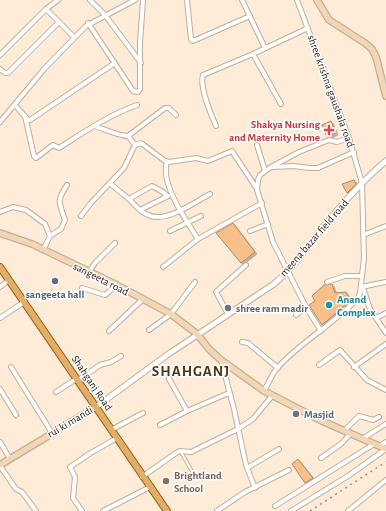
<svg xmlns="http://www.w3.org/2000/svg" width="386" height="511" viewBox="0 0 386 511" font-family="'Alegreya Sans',sans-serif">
<defs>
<filter id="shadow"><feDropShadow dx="2" dy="2" stdDeviation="0" flood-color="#0004"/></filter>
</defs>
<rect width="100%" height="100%" fill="#feecd8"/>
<!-- building -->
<g fill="#f8bf89" stroke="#a38c76" filter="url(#shadow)">
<path d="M331,121L336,133L327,137L322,125Z"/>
<path d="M354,180L356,184L347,193L342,184Z"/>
<path d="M233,223L255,252L241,263L216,233Z"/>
<path d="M332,284L335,293L346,292L350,301L322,325L309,305L315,301L312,296L324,285Z"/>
<path d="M298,459L313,478L305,483L292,464Z"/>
</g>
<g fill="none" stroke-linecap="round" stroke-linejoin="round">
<!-- service casing -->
<g stroke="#c3ad95" stroke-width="4">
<path id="service" d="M181,452L194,475"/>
</g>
<!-- minor casing -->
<g stroke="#c3ad95" stroke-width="6">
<g id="minor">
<path d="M90,0L105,15L141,63"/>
<path d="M187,0L191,39L193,41L250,16"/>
<path d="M242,0L265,48"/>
<path d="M46,9L74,37"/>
<path d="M88,23L133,91L138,92L140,89V43L143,0"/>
<path d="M253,54L281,104"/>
<path d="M0,55L46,9L58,0"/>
<path d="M0,69L5,73H8L59,22"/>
<path d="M15,105L28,120H30L115,63"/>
<path d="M25,116L34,156L36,158L53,145L59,148C84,132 109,115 137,105"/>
<path d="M0,122L45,68L86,26L135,0"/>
<path d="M94,126C104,129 119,136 128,136"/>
<path d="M216,126C211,114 199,87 203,75L253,54L308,28"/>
<path d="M135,145L141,143L165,161L169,162L196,158L208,161L232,151L257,189"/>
<path d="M257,145L265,171"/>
<path d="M167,162C160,184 186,220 198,239"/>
<path d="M272,167L294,166L309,168H318L354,152"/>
<path d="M110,183C116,189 123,194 129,199C135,205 140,212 148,215C165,224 195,202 210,194"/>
<path d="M129,199L152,186L163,192L167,196"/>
<path d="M140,210L168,196"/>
<path d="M0,212L13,207L26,210L45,224L50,236L43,250"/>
<path d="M81,216L90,204L124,168L135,145L128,136L165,108H169L176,115"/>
<path d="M170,231L201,216"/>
<path d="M250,231L268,224"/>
<path d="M363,235L386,226"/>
<path d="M50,236L61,229L65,220C59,201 56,202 67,185"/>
<path d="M163,267L198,239L262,203"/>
<path d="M89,272L95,263L115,243"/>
<path d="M327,282L345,276H362"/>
<path d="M0,287L9,280"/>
<path d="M361,287L386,282"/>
<path d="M82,288L105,295L109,292L115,284"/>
<path d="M363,288L370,309L386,333"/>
<path d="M228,314L216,292L246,265"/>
<path d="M296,315L306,307"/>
<path d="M0,318L24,302"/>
<path d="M376,318L386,313"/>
<path d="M149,330L171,314L195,282"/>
<path d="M109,331L143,299"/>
<path d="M321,331L306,307L273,242L257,190L258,180L260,175L271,167L299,152L329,140L337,142L349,138"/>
<path d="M242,342L248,343L278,368"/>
<path d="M221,360L234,409L246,465L255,488"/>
<path d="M319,365L340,350L367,380L386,390"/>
<path d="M11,367L52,433"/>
<path d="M354,367L386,344"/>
<path d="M169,379L187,411"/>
<path d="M77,381L100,365L111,362L121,356"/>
<path d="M0,389L16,415"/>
<path d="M264,391C268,384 272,374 278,367C302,341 334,324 358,298L360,293L364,258L362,183L349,138L297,0"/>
<path d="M56,392L76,379"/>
<path d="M160,425L187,411L229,393"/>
<path d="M111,430L143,413"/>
<path d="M344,431L359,416L373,420L379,417"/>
<path d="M362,439L386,424"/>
<path d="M0,442L10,459"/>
<path d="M380,446L386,442"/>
<path d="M321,458L341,444L350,434"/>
<path d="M0,466L16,489L22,492L36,511"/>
<path d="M247,468L279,449"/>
<path d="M142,477L176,453L180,451L191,452L238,429L253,419L272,396"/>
<path d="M275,506L374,444"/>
<path d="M82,511L73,498L75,477L70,467L89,454L117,438"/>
<path d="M103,511L150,487"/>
<path d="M217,511L245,492L289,470"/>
<path d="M291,511L348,476L386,449"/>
<path d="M348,511L386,480"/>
</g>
</g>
<!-- tertiary casing -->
<g stroke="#c3ad95" stroke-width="7">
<path id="tertiary" d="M96,407L167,355L274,284C294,267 308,246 324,226C343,203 363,180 386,161"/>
</g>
<!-- secondary casing -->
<g stroke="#c3ad95" stroke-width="8">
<g id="secondary">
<path d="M317,0L329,20L365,43L372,49L376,57L386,96"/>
<path d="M0,233L32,244L113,283L171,314L197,334L209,349L221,360L264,391L322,421L386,449"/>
<path d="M0,465L96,407"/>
</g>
</g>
<!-- primary casing -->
<g stroke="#965c0f" stroke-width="8">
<path id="primary" d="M0,267L167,511"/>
</g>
<!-- service -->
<use href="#service" stroke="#fff" stroke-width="2"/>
<!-- minor -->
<use href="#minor" stroke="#fff" stroke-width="4"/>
<!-- tertiary -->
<use href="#tertiary" stroke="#fff" stroke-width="5"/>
<!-- secondary -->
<use href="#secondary" stroke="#f1d7b5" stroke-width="5.5"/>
<!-- primary -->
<use href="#primary" stroke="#e2af6b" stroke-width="6"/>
<!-- rail -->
<path stroke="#9e9081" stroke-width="1.5" stroke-dasharray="2 4" stroke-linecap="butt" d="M310,511L386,462"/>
</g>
<!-- markers -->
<path fill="#e0444e" stroke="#fff" stroke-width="1.5" d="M327 124h4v4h4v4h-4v4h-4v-4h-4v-4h4z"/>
<circle fill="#5c6f8a" stroke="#fff" stroke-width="1.5" cx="55" cy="281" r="4"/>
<circle fill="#0f9aa8" stroke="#fff" stroke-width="1.5" cx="329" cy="305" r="4"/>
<g fill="#6b7280" stroke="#fff" stroke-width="1.5">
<circle cx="228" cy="308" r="4"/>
<circle cx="296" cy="414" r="4"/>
</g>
<circle fill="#8d6e63" stroke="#fff" stroke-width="1.5" cx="166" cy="481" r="4"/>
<g text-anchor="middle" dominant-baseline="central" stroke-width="3" stroke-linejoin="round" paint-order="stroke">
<!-- street labels -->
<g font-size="11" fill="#2d241b" stroke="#fff">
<text transform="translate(331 91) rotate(70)">shree krishna gaushala road</text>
<text transform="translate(314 238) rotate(-49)">meena bazar field road</text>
<text transform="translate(101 279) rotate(27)">sangeeta road</text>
<text transform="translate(92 383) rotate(56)">Shahganj Road</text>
<text transform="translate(70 422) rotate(-31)">rui ki mandi</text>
</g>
<!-- health labels -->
<g font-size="11" font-weight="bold" fill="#be3a42" stroke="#fff" text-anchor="end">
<text x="320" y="124">Shakya Nursing<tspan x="320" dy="13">and Maternity Home</tspan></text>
</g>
<!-- service labels -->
<g font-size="11" font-weight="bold" fill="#4e5e75" stroke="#fff">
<text x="55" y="294">sangeeta hall</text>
</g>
<!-- culture labels -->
<g font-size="11" font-weight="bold" fill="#0d838f" stroke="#fff" text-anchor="start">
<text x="337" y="299">Anand<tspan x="337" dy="13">Complex</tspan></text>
</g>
<!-- worship labels -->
<g font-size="11" font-weight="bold" fill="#5b616d" stroke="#fff" text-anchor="start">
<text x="236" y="308">shree ram madir</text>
<text x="304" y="414">Masjid</text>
</g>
<!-- education labels -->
<g font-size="11" font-weight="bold" fill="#785e54" stroke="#fff" text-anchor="start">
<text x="174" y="475">Brightland<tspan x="174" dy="13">School</tspan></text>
</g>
<!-- district labels -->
<g font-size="15" font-weight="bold" letter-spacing="1" fill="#4e3613" stroke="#fff">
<text x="191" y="371">SHAHGANJ</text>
</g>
</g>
</svg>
